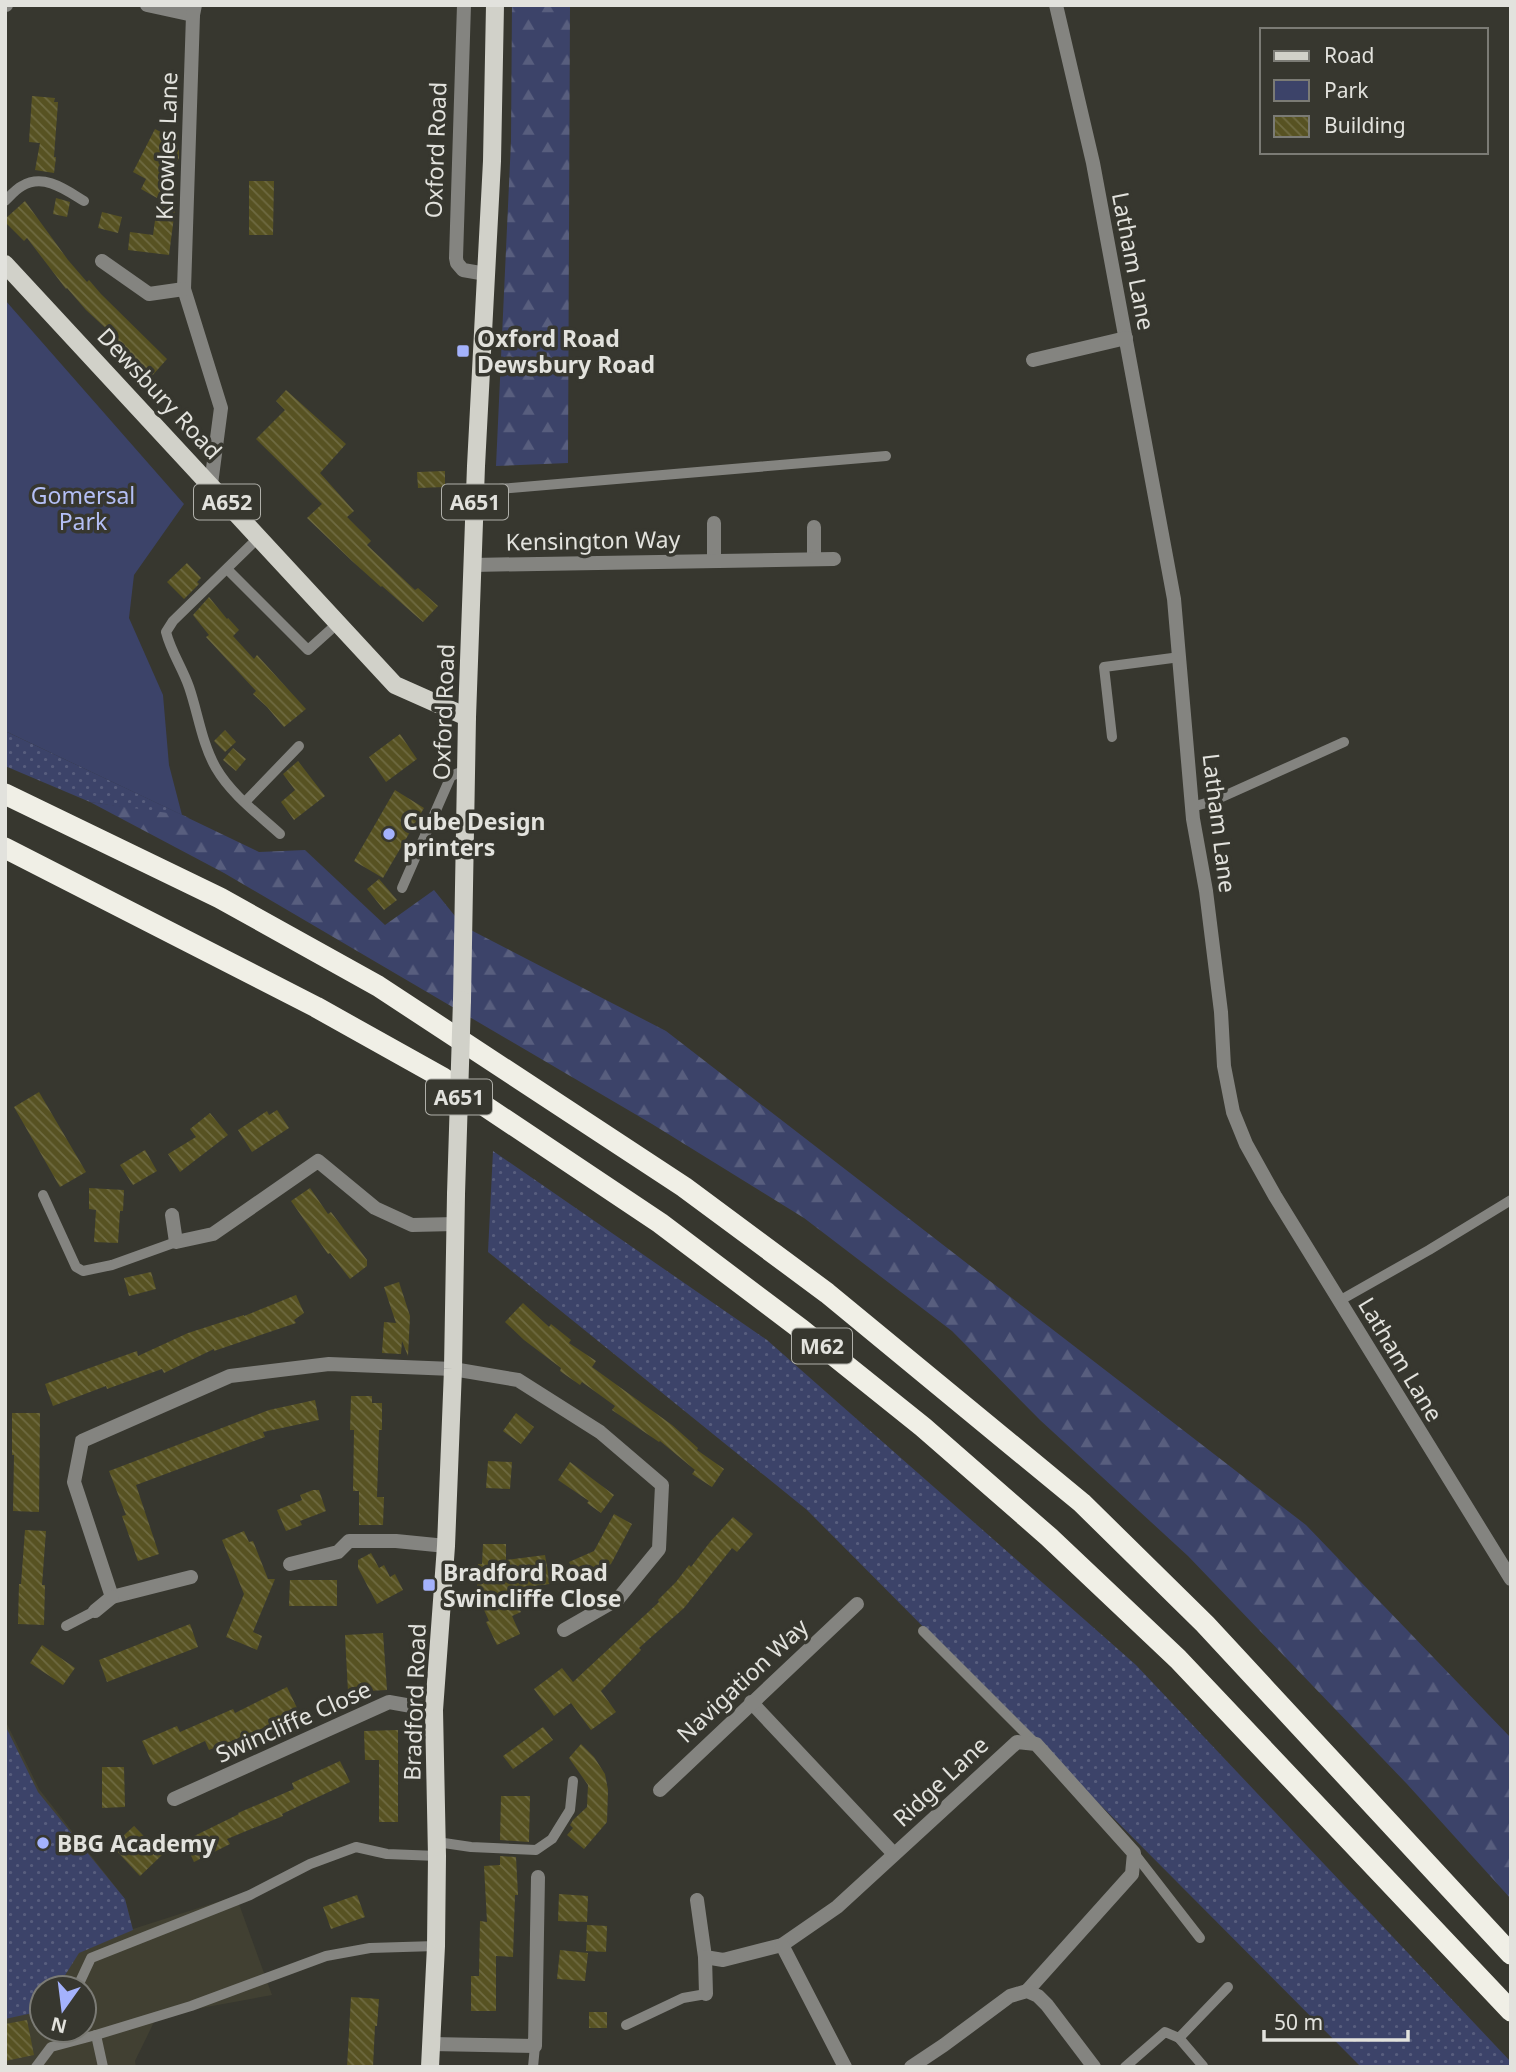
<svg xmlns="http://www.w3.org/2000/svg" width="1516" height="2072" viewBox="0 0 1516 2072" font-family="'Noto Sans',sans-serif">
<defs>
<pattern id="grass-dots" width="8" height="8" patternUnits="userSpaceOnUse" patternTransform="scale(1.75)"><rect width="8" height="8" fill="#3c4369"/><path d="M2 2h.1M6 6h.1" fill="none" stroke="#585e7e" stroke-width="1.8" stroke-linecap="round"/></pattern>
<pattern id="forest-firs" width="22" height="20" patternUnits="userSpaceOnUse" patternTransform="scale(1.75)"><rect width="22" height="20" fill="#3c4369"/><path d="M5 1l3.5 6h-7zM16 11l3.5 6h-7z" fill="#585e7e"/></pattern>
<pattern id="building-back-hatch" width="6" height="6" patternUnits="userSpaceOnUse" patternTransform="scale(1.75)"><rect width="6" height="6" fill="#575222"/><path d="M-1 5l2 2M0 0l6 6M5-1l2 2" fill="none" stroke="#6f6b42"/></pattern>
</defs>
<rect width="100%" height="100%" fill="#37372f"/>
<!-- built -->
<path fill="#414032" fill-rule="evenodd" d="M5,1720L39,1789L125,1899L133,1929L236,1896L272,1995L157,2016L135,2061L136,2067H5ZM42,1988H84V2030H42Z"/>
<!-- grass -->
<g fill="url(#grass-dots)">
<path d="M5,731L189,818L90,802L5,766Z"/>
<path d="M493,1151L767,1340L1136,1665L1511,2062V2067H1361L807,1510L488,1252Z"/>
<path d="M5,1725L38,1792L125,1899L133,1930L79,1953L57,1988H42V2011L5,2019Z"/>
</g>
<!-- forest -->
<g fill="url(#forest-firs)">
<path d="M512,5H570L568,463L496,466L511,141Z"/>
<path d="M90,802L182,815L259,852L305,850L385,925L434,890L463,926L666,1031L1306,1525L1511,1738V1899L1407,1784L1188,1556L1040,1420L952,1331L804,1218L652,1124L224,873Z"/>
</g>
<!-- park -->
<path fill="#3c4369" d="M5,300L184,504L134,575L129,618L163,695L169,765L182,815L5,731Z"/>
<!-- building -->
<g fill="url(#building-back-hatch)">
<path d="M32,96L55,98L54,102H58L54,157H56L54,173L35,170L40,143L29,142Z"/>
<path d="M155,129L175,139L171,146L179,150V158L157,198L141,189L146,179L133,172Z"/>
<path d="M249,181H274L273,235H249Z"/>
<path d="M56,198L70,202L67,217L53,214Z"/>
<path d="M25,201L68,260L87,282L89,280L101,294L167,359L151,377L109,334L111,333L86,310L67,288L66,289L27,238L24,241L5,222V219Z"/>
<path d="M157,206L175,209L169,255L128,250L130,232L153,235Z"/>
<path d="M102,212L122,217L118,233L98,228Z"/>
<path d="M286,390L346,444L320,473L354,511L347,517L371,541L367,545L415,590L418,588L438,606L423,622L382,586L381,587L352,561L307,518L322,504L256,439L285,410L276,401Z"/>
<path d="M445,471V487L418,488L417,472Z"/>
<path d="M187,563L201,578L197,582L199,584L184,599L167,582Z"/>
<path d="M209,597L227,619L228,618L239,630L233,636L254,659L257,655L306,709L284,727L267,707L253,694L256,691L206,637L209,635L193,615Z"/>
<path d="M225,730L236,742L225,752L214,741Z"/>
<path d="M400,734L417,759L386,782L369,757Z"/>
<path d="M233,748L246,759L236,771L223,760Z"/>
<path d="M298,761L325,796L294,820L281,802L295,790L283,774Z"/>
<path d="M395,790L424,808L383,878L354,861Z"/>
<path d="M379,879L397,900L384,910L367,889Z"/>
<path d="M39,1092L86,1172L60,1187L14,1107Z"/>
<path d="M277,1110L289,1128L252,1152L238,1130L267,1111L269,1115Z"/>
<path d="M210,1113L228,1135L180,1172L168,1154L196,1137L190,1129Z"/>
<path d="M145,1150L157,1171L133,1185L120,1165Z"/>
<path d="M89,1188L124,1190L123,1211H120L118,1243L94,1242L96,1210L89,1209Z"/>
<path d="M310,1188L328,1214L331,1212L367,1260V1266L350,1279L330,1253L328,1254L291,1201Z"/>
<path d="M151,1272L156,1289L129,1296L124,1278Z"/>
<path d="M399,1282L410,1316L408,1356L402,1341L401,1354L382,1353L384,1322L396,1323L384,1287Z"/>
<path d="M296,1295L304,1313L294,1320L296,1323L214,1351V1349L164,1373L162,1369L107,1389L106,1386L53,1406L45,1384L137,1351L138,1356L188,1333L244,1315V1316Z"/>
<path d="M523,1303L549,1327L551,1324L571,1340L569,1343L596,1361L592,1367L672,1425L698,1448L697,1450L724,1469L712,1487L692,1474L695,1470L660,1441L659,1442L612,1410L615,1406L582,1382L580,1385L560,1371L561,1368L524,1340L505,1322Z"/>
<path d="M351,1396H372V1403H382V1430H379L377,1497H384L383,1525H359V1491H353L354,1430H350Z"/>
<path d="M315,1400L319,1420L263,1432L265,1437L136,1485L159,1554L138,1561L122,1516L126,1515L109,1471L269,1410Z"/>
<path d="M12,1413H40L39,1512L13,1511L14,1455H12Z"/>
<path d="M516,1413L534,1427L521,1444L503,1431Z"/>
<path d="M488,1461L512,1462L510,1489L486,1488Z"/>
<path d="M570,1462L614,1495L601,1513L587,1503L589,1501L558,1480Z"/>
<path d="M313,1490H319L326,1511L300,1521L302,1525L286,1531L277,1510L302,1500L300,1495Z"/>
<path d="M614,1514L632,1524L611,1564L577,1579L569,1562L594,1551Z"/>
<path d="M733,1517L753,1534L737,1552L732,1548L684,1608L639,1648L641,1650L601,1691L616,1712L591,1730L571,1703L554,1716L534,1689L562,1668L573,1682L659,1602L658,1600L676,1582L689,1565L691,1567L710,1542Z"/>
<path d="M25,1530L46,1531L42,1585H45L44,1625L18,1624L19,1584H21Z"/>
<path d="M244,1531L249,1542L253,1541L268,1579H275L253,1632L262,1636L257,1650L226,1637L244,1594L222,1540Z"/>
<path d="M483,1544H506V1560L545,1555L550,1584L510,1589L521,1612L512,1616L520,1634L497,1645L486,1622L489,1621L484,1610L488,1608L477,1586L478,1564H482Z"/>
<path d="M371,1553L379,1568L384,1565L390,1577L395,1574L403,1590L377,1604L358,1568V1560Z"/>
<path d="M290,1580H337V1606H289Z"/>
<path d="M190,1624L198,1647L107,1682L99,1660Z"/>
<path d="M383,1633L387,1690L348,1692L345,1635Z"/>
<path d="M42,1645L75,1668L63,1685L30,1663Z"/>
<path d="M287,1687L298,1710L261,1729L209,1750L205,1741L153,1765L142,1741L177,1726L180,1732L233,1709L235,1713Z"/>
<path d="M543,1727L553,1740L513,1769L503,1756Z"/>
<path d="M398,1730V1822H379V1760H365L364,1731Z"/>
<path d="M581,1744L594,1757L605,1774L608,1790L607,1822L584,1849L567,1835L573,1828L570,1825L573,1820L587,1807L588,1785L569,1758Z"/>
<path d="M340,1761L350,1782L282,1814L283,1816L227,1839L230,1844L194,1862L184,1841L239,1814L238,1813L294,1789L292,1783Z"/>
<path d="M102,1767H124L125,1807L102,1808Z"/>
<path d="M501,1796H530L529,1842L500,1840Z"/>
<path d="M134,1826L162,1855L140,1876L112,1846Z"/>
<path d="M500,1856L516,1857L518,1895H515L513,1957L496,1956V2011H471V1976H479L480,1921L487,1922L484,1866L500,1865Z"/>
<path d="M559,1894L588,1896L587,1922L558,1921Z"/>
<path d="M357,1895L365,1917L331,1929L323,1907Z"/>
<path d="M587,1925L607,1926L606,1952L586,1951Z"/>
<path d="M560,1950L588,1953L585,1981L557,1979Z"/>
<path d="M351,1997L379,1999L377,2026H375L373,2067H347Z"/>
<rect x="589" y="2012" width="18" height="16"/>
<path d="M27,2020L34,2055L5,2061V2024Z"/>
</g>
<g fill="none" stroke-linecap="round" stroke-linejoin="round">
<!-- lane -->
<g stroke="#848480" stroke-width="10">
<path d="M5,201C10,196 16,189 22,186C44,173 66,190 84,201"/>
<path d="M475,491L886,456"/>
<path d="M259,537L173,621L166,632C171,652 182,667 189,687C198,713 202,744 216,768C231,794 258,814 280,834"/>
<path d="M227,569L308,650L338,623"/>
<path d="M1112,737L1104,667L1180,657"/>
<path d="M245,802L299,746"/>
<path d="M1192,807L1213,801L1344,742"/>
<path d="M402,888L451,776L466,770"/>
<path d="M43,1195L76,1267L83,1271L112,1265L176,1242"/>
<path d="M1339,1301L1429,1250L1511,1200"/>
<path d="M66,1626L95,1611"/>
<path d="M923,1631L1036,1744"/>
<path d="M437,1842L471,1847L536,1850L552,1839L570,1810L573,1781"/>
<path d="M1134,1853L1200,1938"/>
<path d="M77,1988L91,1958L250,1895L310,1864L356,1847L387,1854L437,1856"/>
<path d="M626,2025L683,1998L706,1994"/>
<path d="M96,2035L103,2067"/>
<path d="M1179,2038L1203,2066"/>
<path d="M36,2067L51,2047L96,2035L191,2006L326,1956L370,1948L436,1946"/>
<path d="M533,2067L535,2046"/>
<path d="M1125,2067L1165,2032L1179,2038L1228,1987"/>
</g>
<!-- street -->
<g stroke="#848480" stroke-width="14">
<path d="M5,5H6"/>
<path d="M147,5L193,15"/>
<path d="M195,5L193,15L184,289L221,408L211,484"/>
<path d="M464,5L456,258L457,263L463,270L486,274"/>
<path d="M1056,5L1093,163L1174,599L1193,819L1206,891L1221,1012L1224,1066L1233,1112L1246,1144L1275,1196L1511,1579"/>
<path d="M102,261L149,294L184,289"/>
<path d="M1033,360L1126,338"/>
<path d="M714,523V560"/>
<path d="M814,558V527"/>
<path d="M472,565L834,559"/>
<path d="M172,1215L176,1242L213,1234L318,1161L375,1208L412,1225L455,1224"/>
<path d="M290,1564L338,1552L349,1541H396L446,1546"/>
<path d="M191,1577L112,1597L74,1482L82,1441L230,1376L329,1364L453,1369L518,1380L600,1432L662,1485L659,1549L618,1599L564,1630"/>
<path d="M95,1611L112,1597"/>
<path d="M751,1702L894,1854"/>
<path d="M660,1790L857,1604"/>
<path d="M174,1799L389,1702L434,1710"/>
<path d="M697,1900L705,1957L723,1960L782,1945L837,1907L1017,1742L1036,1744L1134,1853L1132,1874L1027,1991"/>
<path d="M782,1945L845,2067"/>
<path d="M705,1957L706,1994"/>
<path d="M431,2044L535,2046L538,1877"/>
<path d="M911,2067L944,2045L1010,1996L1027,1991L1038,1996L1047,2005L1094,2067"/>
</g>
<!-- primary -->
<g stroke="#d1d1c9" stroke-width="18">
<path d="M5,264L395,685L467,717"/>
<path d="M462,1000L467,717L476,466L492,161L495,5"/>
<path d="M430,2067L436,1946L437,1856L434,1710L446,1546L453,1369L456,1194"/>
</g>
<!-- highway -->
<g stroke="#f0efe6" stroke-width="21">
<path d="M5,794L220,898L378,986L684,1187L827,1293L1082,1503L1205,1624L1511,1954"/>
<path d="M5,848L316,1007L443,1078L660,1223L802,1330L923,1427L1049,1537L1178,1659L1511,2011"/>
</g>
<!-- primary-bridge -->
<path stroke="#d1d1c9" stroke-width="18" d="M456,1194L462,1000"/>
</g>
<!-- markers -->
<g fill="#a4b2fc" stroke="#37372f" stroke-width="2.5">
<rect x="456" y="344" width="14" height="14" rx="3.5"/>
<circle cx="389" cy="834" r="7"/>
<rect x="422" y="1578" width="14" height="14" rx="3.5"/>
<circle cx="43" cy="1843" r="7"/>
</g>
<g text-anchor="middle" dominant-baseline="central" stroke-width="7" stroke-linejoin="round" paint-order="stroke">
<!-- shield labels -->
<g fill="#37372f" stroke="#afafa9" stroke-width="2">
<rect x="194" y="484.5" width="66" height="35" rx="5"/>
<rect x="442" y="484.5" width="66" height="35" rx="5"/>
<rect x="426" y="1079.5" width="66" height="35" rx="5"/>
<rect x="792" y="1328.5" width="60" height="35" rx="5"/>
</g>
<g font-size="21" font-weight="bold" fill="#e2e2dd">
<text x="227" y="502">A652</text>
<text x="475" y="502">A651</text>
<text x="459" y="1097">A651</text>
<text x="822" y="1346">M62</text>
</g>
<!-- street labels -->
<g font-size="23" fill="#e2e2dd" stroke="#37372f">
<text transform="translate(166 146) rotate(-88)">Knowles Lane</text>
<text transform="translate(435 150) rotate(-88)">Oxford Road</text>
<text transform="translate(1134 261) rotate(79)">Latham Lane</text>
<text transform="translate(160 393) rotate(47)">Dewsbury Road</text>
<text transform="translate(593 540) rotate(-1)">Kensington Way</text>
<text transform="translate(443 712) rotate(-88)">Oxford Road</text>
<text transform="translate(1220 823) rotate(83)">Latham Lane</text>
<text transform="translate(1401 1359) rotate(59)">Latham Lane</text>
<text transform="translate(742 1680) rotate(-43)">Navigation Way</text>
<text transform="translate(414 1702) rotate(-88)">Bradford Road</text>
<text transform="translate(293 1721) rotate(-24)">Swincliffe Close</text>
<text transform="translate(940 1781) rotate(-43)">Ridge Lane</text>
</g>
<!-- poi labels -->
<g font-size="23" font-weight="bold" fill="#e2e2dd" stroke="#37372f" text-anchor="start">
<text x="477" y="338">Oxford Road<tspan x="477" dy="26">Dewsbury Road</tspan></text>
<text x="403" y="821">Cube Design<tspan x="403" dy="26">printers</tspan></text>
<text x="443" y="1572">Bradford Road<tspan x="443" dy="26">Swincliffe Close</tspan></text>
<text x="57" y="1843">BBG Academy</text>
</g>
<!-- park labels -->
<g font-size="23" fill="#b4bff5" stroke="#37372f">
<text x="83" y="495">Gomersal<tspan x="83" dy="26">Park</tspan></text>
</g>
</g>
<!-- border -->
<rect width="1516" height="2072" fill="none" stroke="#e2e2dd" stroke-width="14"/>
<!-- legend -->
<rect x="1260" y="28" width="228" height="126" fill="#37372f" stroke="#7b7b75" stroke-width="2"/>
<rect x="1274" y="51" width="35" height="10" fill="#d1d1c9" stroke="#7b7b75" stroke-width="2"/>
<text x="1324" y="63" font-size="21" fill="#e2e2dd">Road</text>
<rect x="1274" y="80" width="35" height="21" fill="#3c4369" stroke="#7b7b75" stroke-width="2"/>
<text x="1324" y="98" font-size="21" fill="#e2e2dd">Park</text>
<rect x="1274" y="116" width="35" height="21" fill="url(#building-back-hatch)" stroke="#7b7b75" stroke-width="2"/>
<text x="1324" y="133" font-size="21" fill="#e2e2dd">Building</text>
<!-- north arrow -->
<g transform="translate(63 2009) rotate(194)"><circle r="33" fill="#37372f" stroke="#7b7b75" stroke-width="2"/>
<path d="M0-5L12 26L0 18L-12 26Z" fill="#a4b2fc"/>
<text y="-10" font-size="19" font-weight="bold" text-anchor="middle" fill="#e2e2dd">N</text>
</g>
<!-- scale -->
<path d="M1264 2030v10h144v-10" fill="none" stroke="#e2e2dd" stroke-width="3.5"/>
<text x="1274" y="2030" font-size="21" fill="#e2e2dd" stroke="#37372f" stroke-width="5" paint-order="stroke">50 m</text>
</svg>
